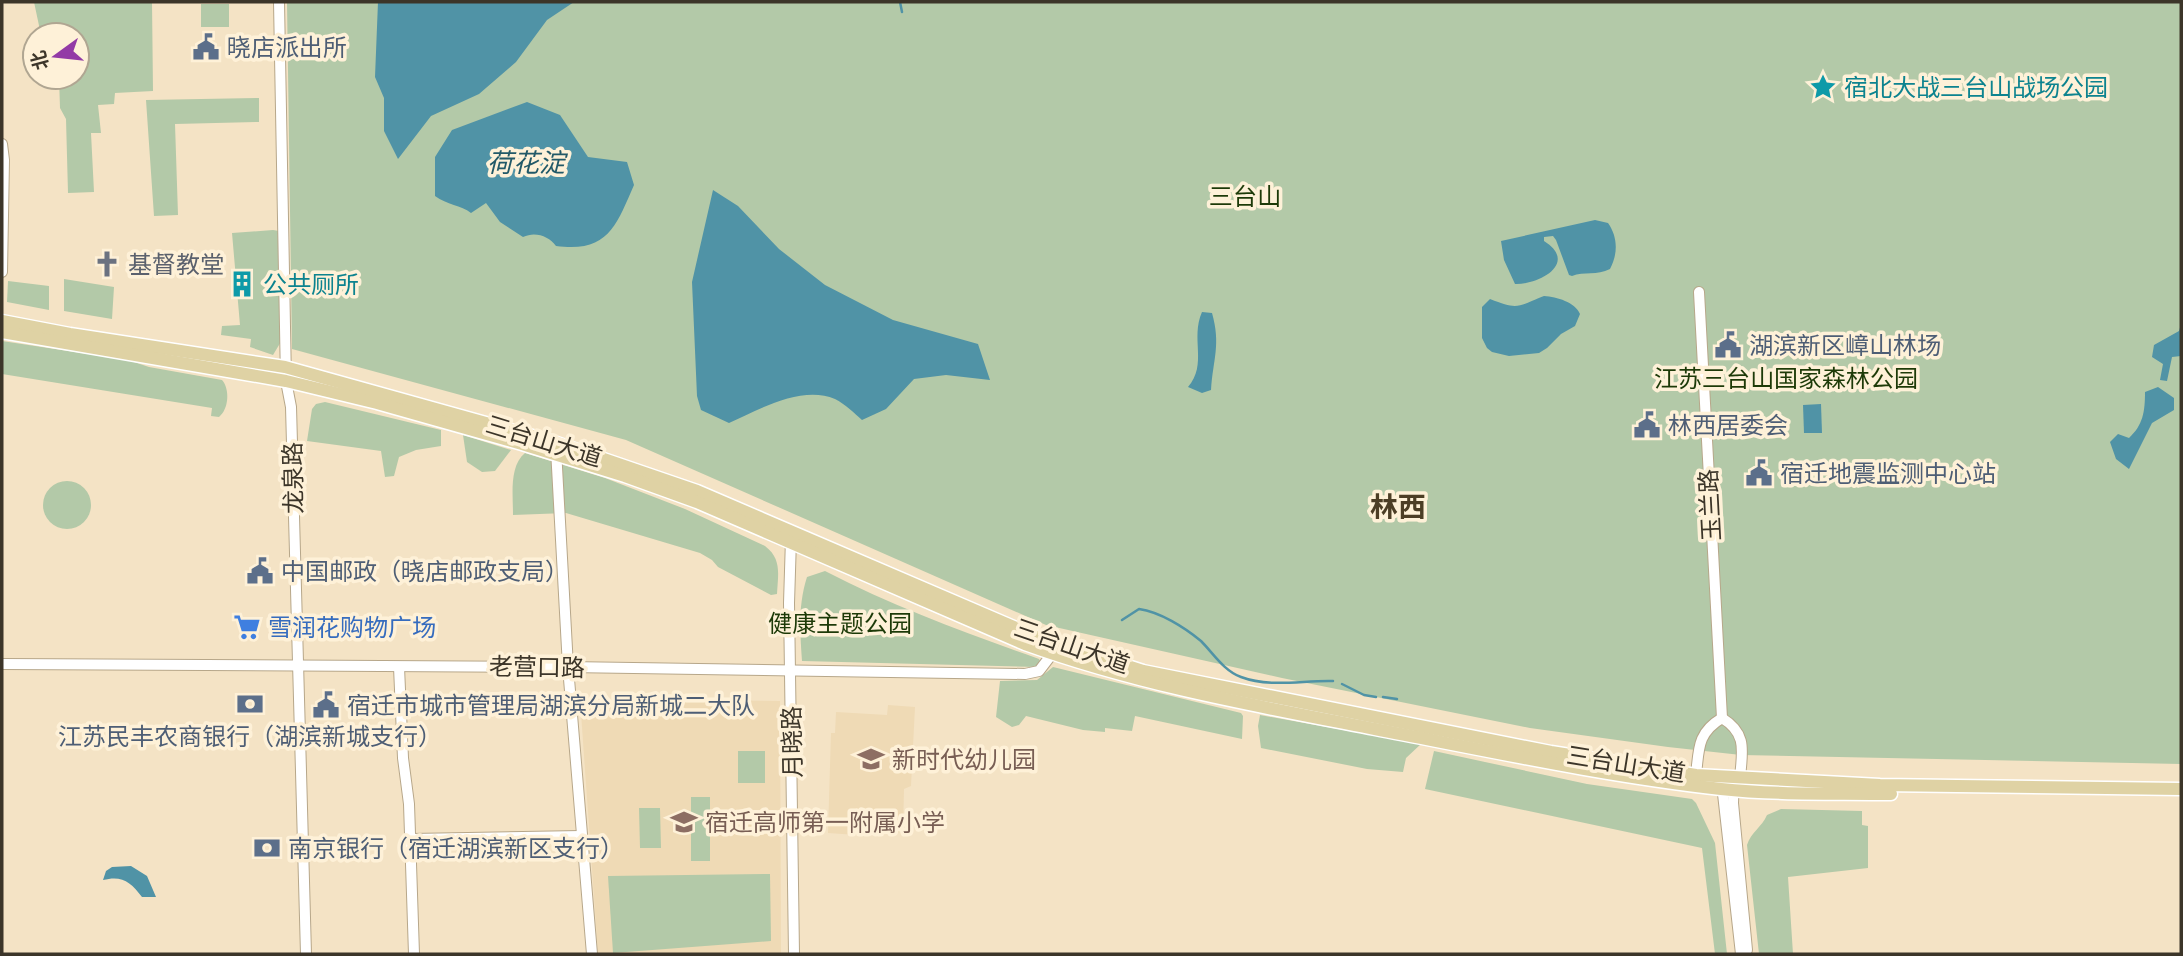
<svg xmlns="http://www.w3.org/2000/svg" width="2183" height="956" viewBox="0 0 2183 956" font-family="'Space Grotesk','Noto Sans SC',sans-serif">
<rect width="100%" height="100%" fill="#f4e3c5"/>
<!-- built -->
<g fill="#efdab5">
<path d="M580,699L780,701L781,954H598Z"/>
<path d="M888,705L915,707L911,786L904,789L903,832L857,835L828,833L831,733H835L836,712L887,715Z"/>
</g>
<!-- green -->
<g fill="#b3c9a8">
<path d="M34,2H152L153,91L115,93L114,104L98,105L101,133H91L94,192L68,193L66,119L60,108L59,77H77V35H41Z"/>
<path d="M287,2H2181V764L1741,755L1668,747L1530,728L1282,678L1046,625L626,440L292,349Z"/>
<rect x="201" y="4" width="28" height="23"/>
<path d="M259,98V122L175,124L178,215L154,216L146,100Z"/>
<path d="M273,230L279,231L282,340L273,355L250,347L251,339L221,335L222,326L240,325L232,233Z"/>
<path d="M64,279L114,287L112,319L64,311Z"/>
<path d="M8,281L49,286V310L7,302Z"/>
<path d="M2,341L128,360L149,367L222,380C230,389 229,409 219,417L211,416L212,408L2,374Z"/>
<path d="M325,402L441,430V446L416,450L399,457L394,476L385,477L381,451L307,441L312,409L316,404Z"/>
<path d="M463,435L511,450L495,471L482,472L467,462Z"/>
<path d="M525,453L605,478L685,509L765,546C782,559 778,574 777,594L771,595L718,567L712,560L700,553L566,513L513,515C513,495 509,466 525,453Z"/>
<circle cx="67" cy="505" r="24"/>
<path d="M825,571C894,607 966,633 1039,659L1041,663L1037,667L802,661C800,632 798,605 807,577Z"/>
<path d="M1053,667L1241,713L1243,716L1242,739L1135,716L1132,731L1105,728V732L1083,730L1026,716L1019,725L1012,727L996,717L1000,681L1037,680Z"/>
<path d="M1260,715L1421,744L1406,758L1403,772L1367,769L1261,748L1258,726Z"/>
<rect x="738" y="751" width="27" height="32"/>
<path d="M1434,751L1587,784L1692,799L1696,803L1715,843L1727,954H1715L1702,848L1425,789Z"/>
<rect x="691" y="797" width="19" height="64"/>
<path d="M639,808H660L661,848H640Z"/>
<path d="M1781,809L1862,811V825L1868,826V868L1788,877L1793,954H1759L1747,845C1751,832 1762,827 1767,815Z"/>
<path d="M770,874L771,941L613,953L608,876Z"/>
</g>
<!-- water -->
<g fill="#5093a6">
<path d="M378,2H574L547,20L516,62L479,94L431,116L398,159L384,131V98L375,77Z"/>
<path d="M527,102L560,115L588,157L627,162L634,185C616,226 608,253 556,246C549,236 535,231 523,237L500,222L486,203L471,213C461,205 447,205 435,196V157L452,130Z"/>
<path d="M713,190L738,206L779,249L825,285L893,320L978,344L990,380L946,375L914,379L886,409L862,420C854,413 845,404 835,399C802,385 760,409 729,423L701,410L697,396L692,282Z"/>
<path d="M1595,220L1608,223C1618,237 1618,254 1610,269C1597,276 1584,271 1572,276L1569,275L1556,240L1553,236L1544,237V241C1579,263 1539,285 1515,284L1504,260L1501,241Z"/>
<path d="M1544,296C1557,297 1575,302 1580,314L1575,326L1561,334L1547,348L1539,353L1509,356L1492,352L1487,348L1482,338V307L1490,299C1518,310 1517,307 1544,296Z"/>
<path d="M1202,312L1212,313C1221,345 1213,359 1211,390L1202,393L1188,387C1208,364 1190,339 1202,312Z"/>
<path d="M2181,324V356L2172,357L2167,381L2160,380L2163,364L2152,357L2154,345L2179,331Z"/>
<path d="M2158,387L2174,398V410L2152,423L2129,469L2116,459L2110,442L2118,434L2129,438C2143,425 2145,412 2145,392Z"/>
<path d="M1821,404L1822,433H1804L1803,405Z"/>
<path d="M131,866L147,876L156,897H142C131,882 122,875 103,880L106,871L112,867Z"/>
</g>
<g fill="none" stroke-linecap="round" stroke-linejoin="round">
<!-- stream -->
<g stroke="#5093a6" stroke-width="2.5">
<path d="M900,2L902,12"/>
<path d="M1122,620L1139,609C1160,612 1184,627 1201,641C1213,653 1224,671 1241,677C1270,688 1303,680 1333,681"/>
<path d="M1342,684L1364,695L1376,697"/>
<path d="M1383,697L1397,699"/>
</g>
<!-- minor casing -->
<g stroke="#b7a78a" stroke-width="12">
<g id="minor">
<path d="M279,2L286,381L291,407L306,954"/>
<path d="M2,144L4,160L2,272"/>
<path d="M1699,292L1722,718"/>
<path d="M556,449L568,667L592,954"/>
<path d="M791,539L789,603L794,954"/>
<path d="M2,664L568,667L1025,674L1039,671L1052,654L1054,646"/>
<path d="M399,667L403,758L409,804L414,954"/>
<path d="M1696,775C1699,749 1697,733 1722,718C1748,734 1742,752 1740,778"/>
<path d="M1734,778L1733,803L1747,950"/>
<path d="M1722,785L1741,954"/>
<path d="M411,839L581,836"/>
</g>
</g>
<!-- major casing -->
<g stroke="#fff" stroke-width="15">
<g id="major">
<path d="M2,321L70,334L285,367L554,442L697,491L1037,637L1143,671L1551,752L1696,775L1880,785L2181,789"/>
<path d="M2,332L286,381L377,403L522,444L625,476L697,502L1025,644C1139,685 1257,706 1375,729C1490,751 1605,776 1721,789C1777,795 1834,793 1891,794"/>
</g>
</g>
<!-- minor -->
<use href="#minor" stroke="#fff" stroke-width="10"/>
<!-- major -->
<use href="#major" stroke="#dfd2a4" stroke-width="12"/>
</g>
<!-- icons -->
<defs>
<g id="civic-bare" transform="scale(2.1)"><path d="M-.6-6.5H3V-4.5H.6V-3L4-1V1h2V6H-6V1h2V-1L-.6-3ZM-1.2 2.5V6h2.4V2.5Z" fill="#5c6f8a" stroke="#fef1d8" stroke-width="2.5" paint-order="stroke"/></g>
<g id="sight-bare" transform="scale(2.1)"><path d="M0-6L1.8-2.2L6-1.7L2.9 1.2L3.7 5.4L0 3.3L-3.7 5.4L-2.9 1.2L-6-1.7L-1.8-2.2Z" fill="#0f9aa8" stroke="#fef1d8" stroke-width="2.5" paint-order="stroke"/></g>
<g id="church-bare" transform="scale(2.1)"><path d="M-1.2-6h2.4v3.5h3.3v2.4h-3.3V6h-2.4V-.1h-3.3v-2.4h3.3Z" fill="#6b7280" stroke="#fef1d8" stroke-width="2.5" paint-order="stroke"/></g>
<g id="building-bare" transform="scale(2.1)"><path d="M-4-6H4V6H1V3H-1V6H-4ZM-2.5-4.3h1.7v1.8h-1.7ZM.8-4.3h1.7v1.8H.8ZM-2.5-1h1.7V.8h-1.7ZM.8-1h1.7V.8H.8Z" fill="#0f9aa8" stroke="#fef1d8" stroke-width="2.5" paint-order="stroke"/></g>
<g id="supermarket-bare" transform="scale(2.1)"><path d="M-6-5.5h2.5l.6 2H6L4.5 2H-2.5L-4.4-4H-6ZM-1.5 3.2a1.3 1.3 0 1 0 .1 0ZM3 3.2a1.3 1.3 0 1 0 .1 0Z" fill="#3f7fe0" stroke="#fef1d8" stroke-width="2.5" paint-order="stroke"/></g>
<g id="bank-bare" transform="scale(2.1)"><path d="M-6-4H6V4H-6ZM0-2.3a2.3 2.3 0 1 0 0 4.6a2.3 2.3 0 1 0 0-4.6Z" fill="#5c6f8a" stroke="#fef1d8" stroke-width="2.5" paint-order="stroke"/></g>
<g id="school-bare" transform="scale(2.1)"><path d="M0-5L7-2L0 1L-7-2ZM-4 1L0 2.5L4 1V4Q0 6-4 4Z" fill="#8d6e63" stroke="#fef1d8" stroke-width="2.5" paint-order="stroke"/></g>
</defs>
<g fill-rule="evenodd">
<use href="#civic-bare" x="206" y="47"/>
<use href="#sight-bare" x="1823" y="87"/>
<use href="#church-bare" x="107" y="264"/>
<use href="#building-bare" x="242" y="284"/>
<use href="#civic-bare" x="1728" y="345"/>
<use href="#civic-bare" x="1647" y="425"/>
<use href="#civic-bare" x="1759" y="473"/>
<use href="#civic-bare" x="260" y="571"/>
<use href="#supermarket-bare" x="247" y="627"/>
<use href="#bank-bare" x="250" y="704"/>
<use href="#civic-bare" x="326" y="705"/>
<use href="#school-bare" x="871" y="759"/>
<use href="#school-bare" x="684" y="822"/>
<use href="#bank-bare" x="267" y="848"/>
</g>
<g text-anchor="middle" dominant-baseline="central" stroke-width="7" stroke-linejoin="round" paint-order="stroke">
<!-- service labels -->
<g font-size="24" fill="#4e5e75" stroke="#fef1d8" text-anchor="start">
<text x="227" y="47">晓店派出所</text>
<text x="1749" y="345">湖滨新区嶂山林场</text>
<text x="1668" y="425">林西居委会</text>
<text x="1780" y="473">宿迁地震监测中心站</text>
<text x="281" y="571">中国邮政（晓店邮政支局）</text>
<text x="347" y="705">宿迁市城市管理局湖滨分局新城二大队</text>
<text x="250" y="736" text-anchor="middle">江苏民丰农商银行（湖滨新城支行）</text>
<text x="288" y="848">南京银行（宿迁湖滨新区支行）</text>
</g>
<!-- culture labels -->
<g font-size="24" fill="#0d838f" stroke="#fef1d8" text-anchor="start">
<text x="1844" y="87">宿北大战三台山战场公园</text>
<text x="263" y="284">公共厕所</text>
</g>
<!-- park labels -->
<g font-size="24" fill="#1d3a08" stroke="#fef1d8">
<text x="1245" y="196">三台山</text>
<text x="1786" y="378">江苏三台山国家森林公园</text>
<text x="840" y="623">健康主题公园</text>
</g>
<!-- worship labels -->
<g font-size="24" fill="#5b616d" stroke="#fef1d8" text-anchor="start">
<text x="128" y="264">基督教堂</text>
</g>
<!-- street labels -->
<g font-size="24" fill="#3c3529" stroke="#fef1d8">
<text transform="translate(544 441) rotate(17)">三台山大道</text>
<text transform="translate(293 478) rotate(-91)">龙泉路</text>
<text transform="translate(1710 505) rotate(-93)">玉兰路</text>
<text transform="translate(1072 646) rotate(19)">三台山大道</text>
<text transform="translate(537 667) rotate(1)">老营口路</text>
<text transform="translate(792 742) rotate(-91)">月晓路</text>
<text transform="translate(1626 764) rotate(9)">三台山大道</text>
</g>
<!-- shop labels -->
<g font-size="24" fill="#366cbe" stroke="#fef1d8" text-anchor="start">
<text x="268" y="627">雪润花购物广场</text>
</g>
<!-- education labels -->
<g font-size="24" fill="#785e54" stroke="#fef1d8" text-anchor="start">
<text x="892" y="759">新时代幼儿园</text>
<text x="705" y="822">宿迁高师第一附属小学</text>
</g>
<!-- water labels -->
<g font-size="26" font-style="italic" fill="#225968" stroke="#fef1d8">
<text x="526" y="163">荷花淀</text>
</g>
<!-- quarter labels -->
<g font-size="28" font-weight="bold" fill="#4c3e25" stroke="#fef1d8">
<text x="1398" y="507">林西</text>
</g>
</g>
<!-- border -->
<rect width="2183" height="956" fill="none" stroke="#3c3529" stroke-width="7"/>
<!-- north arrow -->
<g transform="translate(56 56) rotate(255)"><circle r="33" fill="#fef1d8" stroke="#b0a692" stroke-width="2"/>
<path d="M0-5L12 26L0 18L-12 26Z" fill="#933aa6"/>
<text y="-10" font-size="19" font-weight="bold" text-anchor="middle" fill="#3c3529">北</text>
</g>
</svg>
